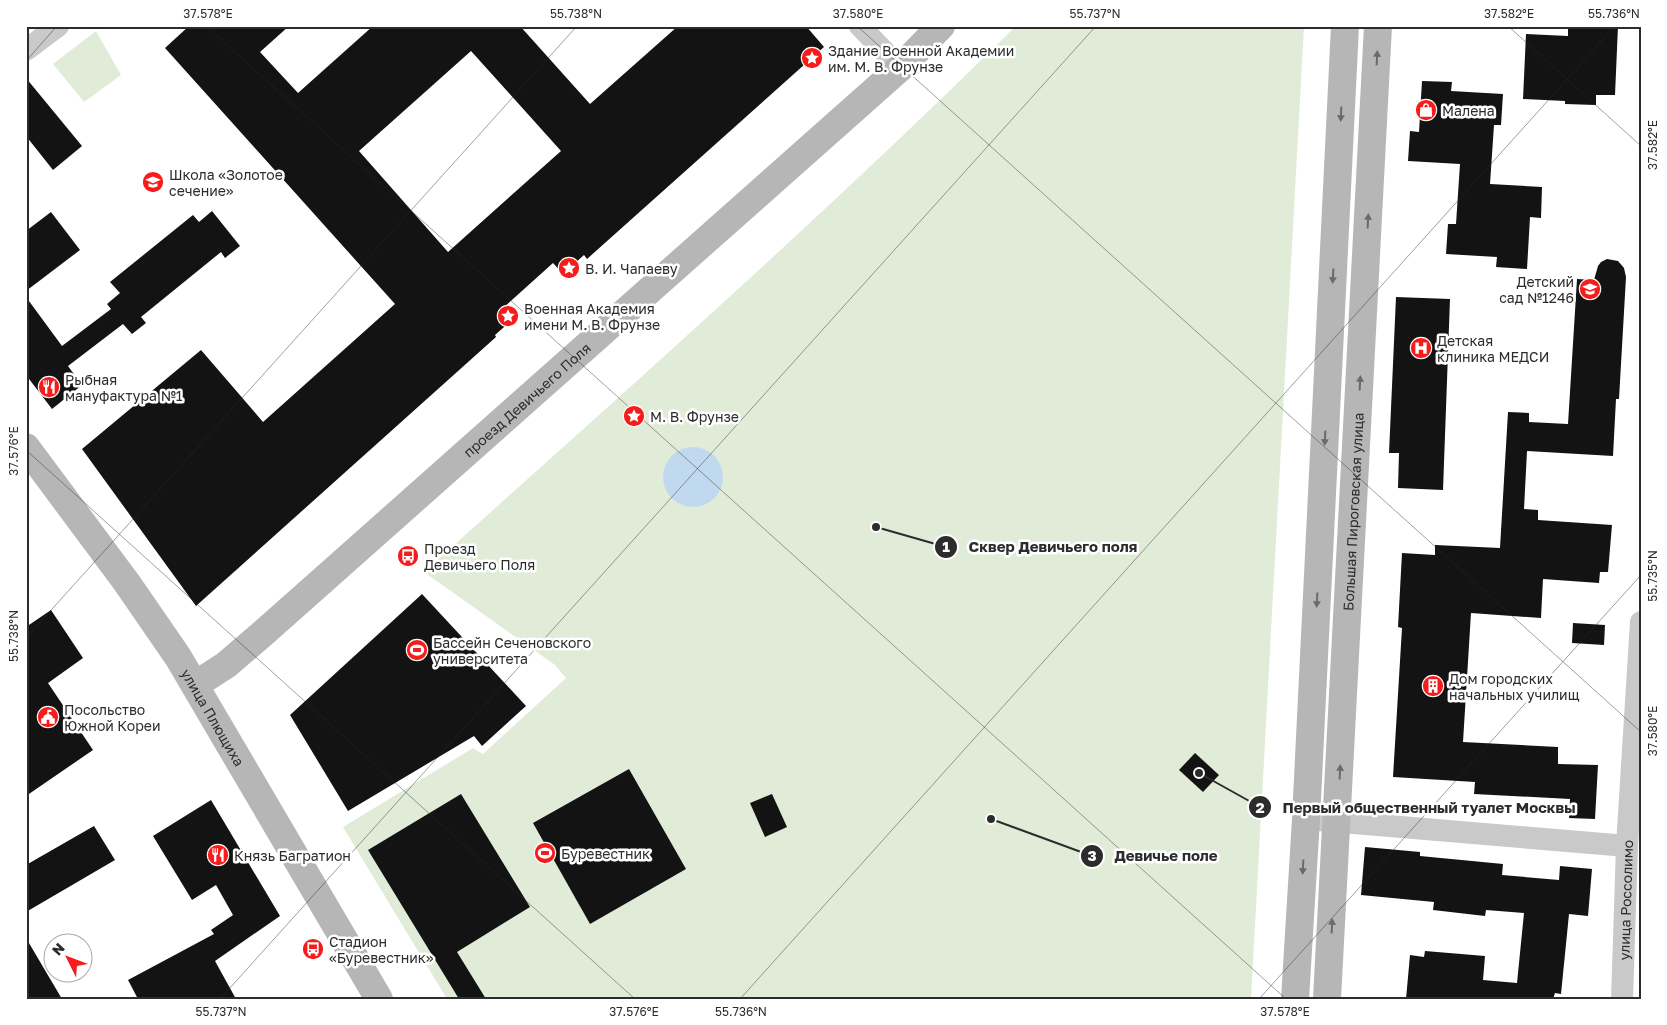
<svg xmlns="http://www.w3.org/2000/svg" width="1667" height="1025" viewBox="0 0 1667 1025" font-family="'Golos Text',sans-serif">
<rect width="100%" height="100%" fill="#fff"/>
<!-- green -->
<g fill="#e1ecd8">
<path d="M1016,26H1304L1251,999H447L343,827L473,748L483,754L566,678L555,665L424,572C623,393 825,215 1016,26Z"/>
<path d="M96,31L121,75L84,102L53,64Z"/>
</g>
<!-- water -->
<circle fill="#c1d9ee" cx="693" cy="477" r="30"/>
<!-- building -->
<g fill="#131313" fill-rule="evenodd">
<path d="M189,26H289L260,52L298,93L373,26H520L590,104L678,26H806L824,47L587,259L584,255L563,274L553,263L502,309L512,320L495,335L496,337L196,606L82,449L201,350L263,422L395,304L165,48ZM471,51L561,151L448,252L359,151Z"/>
<path d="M1568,26H1618L1615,95H1596V105L1565,104V101L1523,99L1526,34L1568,36Z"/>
<path d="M26,78L82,146L53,170L26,136Z"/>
<path d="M1422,81L1452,82L1451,91L1503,94L1501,125H1494L1490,184L1542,187L1541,218L1530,217L1527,269L1496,267L1497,257L1446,254L1448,224H1456L1460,164L1408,161L1410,131L1419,132Z"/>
<path d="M212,211L240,246L225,258L221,252L141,317L146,323L132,334L123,324L68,366L82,385L52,409L26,375V297L62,346L111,309L107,304L120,293L110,282L193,215L199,222Z"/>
<path d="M51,212L80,250L26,291V231Z"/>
<path d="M1607,259L1618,261L1624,268L1626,277L1619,399H1616L1613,456L1527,451L1524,509L1538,510V520L1612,525L1608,572H1600L1599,583L1543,579L1541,618L1471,613L1463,742L1558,747V764L1598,765L1595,819L1569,818L1570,799L1474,794L1475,782L1393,777L1402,628L1398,627L1402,553L1435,555V545L1500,548L1508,412L1529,413V422L1568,424L1577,279L1594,280L1598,266L1601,262Z"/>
<path d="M1396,297L1450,299L1443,490L1398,488L1399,453H1389Z"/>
<path d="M422,594L526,706L482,746L474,736L348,811L290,715Z"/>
<path d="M51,610L83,658L48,683L93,750L26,796V627Z"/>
<path d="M1573,623L1605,625L1604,645L1572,643Z"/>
<path d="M1195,753L1219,775L1203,792L1179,770Z"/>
<path d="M629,769L686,869L590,924L533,823Z"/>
<path d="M461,794L530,907L457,952L486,999H459L368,850Z"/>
<path d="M772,794L787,827L765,837L750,803Z"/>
<path d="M211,800L280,916L215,961L236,999H138L128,980L214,934L211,930L233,915L216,885L192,900L153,836Z"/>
<path d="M94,826L115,860L26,912V865Z"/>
<path d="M1365,847L1420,852V856L1503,864L1502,875L1559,880L1560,866L1592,869L1588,916L1569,914L1561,994L1555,993L1553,999H1406L1410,955L1424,957L1425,951L1485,956L1483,980L1517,983L1524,913L1486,910L1485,916L1433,910L1434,902L1361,895Z"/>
<path d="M26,938L62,999H26Z"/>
</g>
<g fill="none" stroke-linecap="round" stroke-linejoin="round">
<!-- street -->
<g stroke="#c9c9c9" stroke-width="22">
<path d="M860,26L900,68"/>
<path d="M26,50L58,26"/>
<path d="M1306,819L1627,846"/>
<path id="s1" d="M1622,999L1627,846L1641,622"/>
</g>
<!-- secondary -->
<g stroke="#b6b6b6" stroke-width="28">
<path id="s2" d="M26,447L127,583L178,657L379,999"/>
<path id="s3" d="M195,685L226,665L261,635L900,68L941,26"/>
<path d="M1295,999L1306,819L1345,26"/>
<path id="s4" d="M1327,999L1378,26"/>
</g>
</g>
<!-- one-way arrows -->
<defs><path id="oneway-solid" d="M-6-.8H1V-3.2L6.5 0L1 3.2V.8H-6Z" transform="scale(1.25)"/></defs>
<g fill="#6a6a6a">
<use href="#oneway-solid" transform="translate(1377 58) rotate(-87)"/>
<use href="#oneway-solid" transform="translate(1341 114) rotate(93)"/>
<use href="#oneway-solid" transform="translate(1368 221) rotate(-87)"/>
<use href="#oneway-solid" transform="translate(1333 276) rotate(93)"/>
<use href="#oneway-solid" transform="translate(1360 383) rotate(-87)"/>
<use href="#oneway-solid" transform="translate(1325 438) rotate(93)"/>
<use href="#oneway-solid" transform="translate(1317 600) rotate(93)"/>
<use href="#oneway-solid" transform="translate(1340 772) rotate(-87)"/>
<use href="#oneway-solid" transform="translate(1303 867) rotate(93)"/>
<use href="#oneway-solid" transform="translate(1332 926) rotate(-87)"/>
</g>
<!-- ticks -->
<path fill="none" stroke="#2c2c2c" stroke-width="1" stroke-opacity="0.45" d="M206,26L1286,999M857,26L1641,732M1508,26L1641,146M26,61L57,26M26,450L635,999M26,638L577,26M220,999L1096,26M740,999L1615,26M1259,999L1641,575"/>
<!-- icons -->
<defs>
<g id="sight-disc" transform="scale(1.125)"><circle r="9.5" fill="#f61c1c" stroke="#fff"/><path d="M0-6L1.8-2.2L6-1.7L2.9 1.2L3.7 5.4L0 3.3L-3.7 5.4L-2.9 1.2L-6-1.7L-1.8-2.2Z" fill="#fff"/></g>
<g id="shop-disc" transform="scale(1.125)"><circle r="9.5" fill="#f61c1c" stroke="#fff"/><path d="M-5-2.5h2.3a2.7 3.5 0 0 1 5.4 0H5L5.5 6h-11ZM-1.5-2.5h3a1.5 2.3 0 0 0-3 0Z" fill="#fff"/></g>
<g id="school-disc" transform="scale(1.125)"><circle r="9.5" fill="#f61c1c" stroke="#fff"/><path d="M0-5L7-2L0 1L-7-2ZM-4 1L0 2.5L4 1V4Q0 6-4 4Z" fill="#fff"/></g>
<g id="hospital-disc" transform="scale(1.125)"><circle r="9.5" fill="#f61c1c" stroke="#fff"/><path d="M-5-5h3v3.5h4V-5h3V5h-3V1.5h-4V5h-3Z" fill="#fff"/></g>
<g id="restaurant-disc" transform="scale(1.125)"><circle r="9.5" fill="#f61c1c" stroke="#fff"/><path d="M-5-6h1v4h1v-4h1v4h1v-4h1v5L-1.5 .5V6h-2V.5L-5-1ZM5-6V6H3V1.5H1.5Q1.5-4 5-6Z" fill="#fff"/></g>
<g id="bus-disc" transform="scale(1.125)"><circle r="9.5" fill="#f61c1c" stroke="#fff"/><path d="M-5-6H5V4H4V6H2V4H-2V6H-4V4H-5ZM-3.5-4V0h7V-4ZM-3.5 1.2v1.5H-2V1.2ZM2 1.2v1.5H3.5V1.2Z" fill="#fff"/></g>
<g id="stadium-disc" transform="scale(1.125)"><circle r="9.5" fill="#f61c1c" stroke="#fff"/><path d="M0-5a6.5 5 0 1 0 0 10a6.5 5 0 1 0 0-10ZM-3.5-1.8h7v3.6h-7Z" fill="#fff"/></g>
<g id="building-disc" transform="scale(1.125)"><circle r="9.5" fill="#f61c1c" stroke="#fff"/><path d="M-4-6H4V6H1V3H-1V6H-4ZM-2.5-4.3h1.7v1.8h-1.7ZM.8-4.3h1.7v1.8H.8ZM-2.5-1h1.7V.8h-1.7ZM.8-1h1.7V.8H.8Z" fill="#fff"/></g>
<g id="civic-disc" transform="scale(1.125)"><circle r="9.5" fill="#f61c1c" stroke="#fff"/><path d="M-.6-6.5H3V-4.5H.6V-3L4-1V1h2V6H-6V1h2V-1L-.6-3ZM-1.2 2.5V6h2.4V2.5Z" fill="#fff"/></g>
</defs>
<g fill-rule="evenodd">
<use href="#sight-disc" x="812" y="58"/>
<use href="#shop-disc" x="1426" y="110"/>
<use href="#school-disc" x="153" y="182"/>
<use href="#sight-disc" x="569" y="268"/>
<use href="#school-disc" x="1590" y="289"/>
<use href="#sight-disc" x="508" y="316"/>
<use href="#hospital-disc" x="1421" y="348"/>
<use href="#restaurant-disc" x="49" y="387"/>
<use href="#sight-disc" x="634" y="416"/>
<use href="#bus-disc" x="408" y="556"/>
<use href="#stadium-disc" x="417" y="650"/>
<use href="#building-disc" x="1433" y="686"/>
<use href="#civic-disc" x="48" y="717"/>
<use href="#stadium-disc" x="545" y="853"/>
<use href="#restaurant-disc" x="218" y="855"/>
<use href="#bus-disc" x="313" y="949"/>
</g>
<g text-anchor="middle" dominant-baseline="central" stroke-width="5" stroke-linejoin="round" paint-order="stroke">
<!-- poi labels -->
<g font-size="14" fill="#2c2c2c" stroke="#fff" text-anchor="start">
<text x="828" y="50">Здание Военной Академии<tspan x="828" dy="16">им. М. В. Фрунзе</tspan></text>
<text x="1442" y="110">Малена</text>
<text x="169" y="174">Школа «Золотое<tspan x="169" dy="16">сечение»</tspan></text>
<text x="585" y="268">В. И. Чапаеву</text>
<text x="1574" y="281" text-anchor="end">Детский<tspan x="1574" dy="16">сад №1246</tspan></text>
<text x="524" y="308">Военная Академия<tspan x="524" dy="16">имени М. В. Фрунзе</tspan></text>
<text x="1437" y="340">Детская<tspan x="1437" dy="16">клиника МЕДСИ</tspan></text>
<text x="65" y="379">Рыбная<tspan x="65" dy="16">мануфактура №1</tspan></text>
<text x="650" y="416">М. В. Фрунзе</text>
<text x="424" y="548">Проезд<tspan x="424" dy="16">Девичьего Поля</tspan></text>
<text x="433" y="642">Бассейн Сеченовского<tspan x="433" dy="16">университета</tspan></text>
<text x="1449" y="678">Дом городских<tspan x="1449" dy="16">начальных училищ</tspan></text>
<text x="64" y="709">Посольство<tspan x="64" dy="16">Южной Кореи</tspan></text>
<text x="561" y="853">Буревестник</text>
<text x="234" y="855">Князь Багратион</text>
<text x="329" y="941">Стадион<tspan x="329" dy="16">«Буревестник»</tspan></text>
</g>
<!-- street labels -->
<g font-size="14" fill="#2c2c2c" stroke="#fff">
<text stroke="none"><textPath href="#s3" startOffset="438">проезд Девичьего Поля</textPath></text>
<text stroke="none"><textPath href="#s4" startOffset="488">Большая Пироговская улица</textPath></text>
<text stroke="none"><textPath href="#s2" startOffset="329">улица Плющиха</textPath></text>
<text stroke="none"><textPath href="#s1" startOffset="99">улица Россолимо</textPath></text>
</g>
</g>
<!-- callouts -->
<path fill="none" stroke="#2c2c2c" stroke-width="2" d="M876 527L946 547M1199 773L1260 807M991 819L1092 856"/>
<g fill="#2c2c2c" stroke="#fff" stroke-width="2">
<circle cx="876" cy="527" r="5"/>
<circle cx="1199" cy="773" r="5"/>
<circle cx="991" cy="819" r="5"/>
<circle cx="946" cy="547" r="12"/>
<circle cx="1260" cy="807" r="12"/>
<circle cx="1092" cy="856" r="12"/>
</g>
<g font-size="15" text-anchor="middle" font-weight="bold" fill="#fff">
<text x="946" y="552">1</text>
<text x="1260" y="813">2</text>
<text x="1092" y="861">3</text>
</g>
<g font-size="15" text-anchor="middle" font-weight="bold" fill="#2c2c2c" stroke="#fff" stroke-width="5" stroke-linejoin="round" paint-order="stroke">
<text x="1053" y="552">Сквер Девичьего поля</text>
<text x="1429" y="813">Первый общественный туалет Москвы</text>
<text x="1166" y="861">Девичье поле</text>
</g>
<!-- border -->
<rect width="1667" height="1025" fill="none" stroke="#ffffff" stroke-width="55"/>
<!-- north arrow -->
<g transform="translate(68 958) rotate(312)"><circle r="24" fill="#ffffff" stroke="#ababab"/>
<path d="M0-4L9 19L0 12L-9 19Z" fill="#f61c1c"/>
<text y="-8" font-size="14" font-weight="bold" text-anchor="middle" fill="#2c2c2c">N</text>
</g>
<rect x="28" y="28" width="1612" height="970" fill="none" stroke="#2c2c2c" stroke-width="2"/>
<g font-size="12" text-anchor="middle" fill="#2c2c2c">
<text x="208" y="18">37.578°E</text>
<text x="576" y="18">55.738°N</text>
<text x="858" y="18">37.580°E</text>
<text x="1095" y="18">55.737°N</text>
<text x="1509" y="18">37.582°E</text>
<text x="1614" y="18">55.736°N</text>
<text transform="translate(1653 145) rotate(-90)" y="4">37.582°E</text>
<text transform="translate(14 451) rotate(-90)" y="4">37.576°E</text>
<text transform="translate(1653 576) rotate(-90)" y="4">55.735°N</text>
<text transform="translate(14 636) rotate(-90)" y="4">55.738°N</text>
<text transform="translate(1653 731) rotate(-90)" y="4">37.580°E</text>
<text x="221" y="1016">55.737°N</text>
<text x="634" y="1016">37.576°E</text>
<text x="741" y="1016">55.736°N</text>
<text x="1285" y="1016">37.578°E</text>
</g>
</svg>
